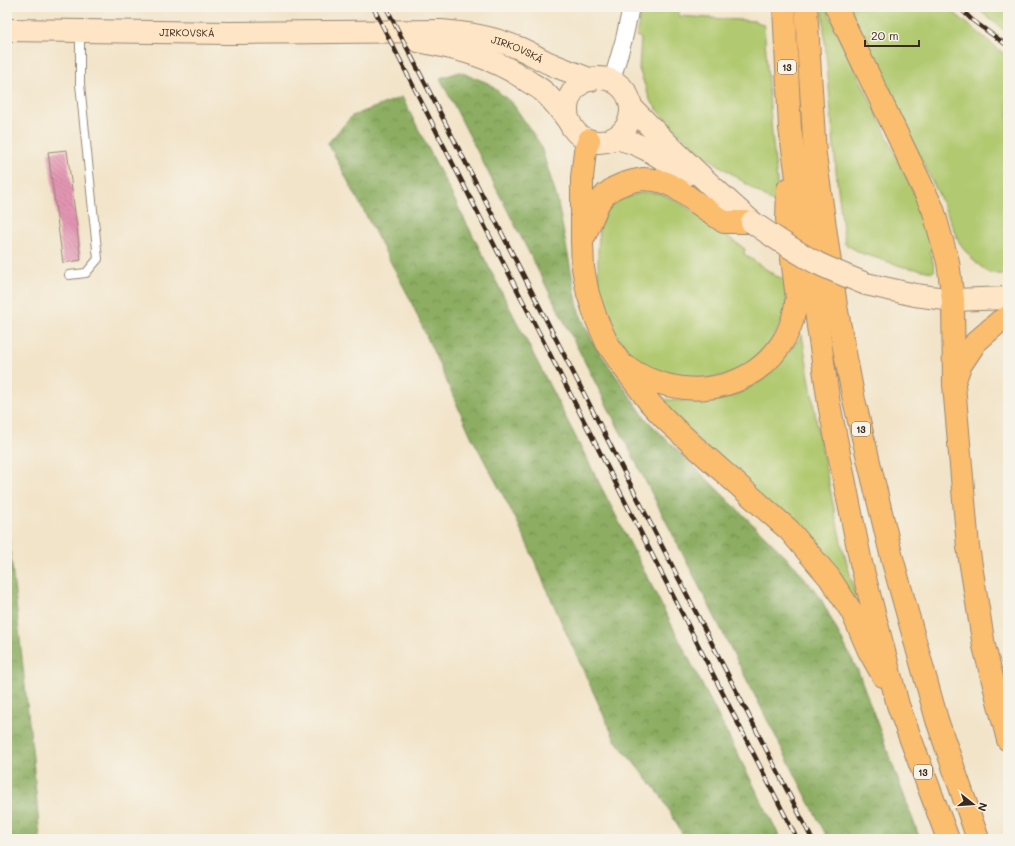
<svg xmlns="http://www.w3.org/2000/svg" width="1015" height="846" viewBox="0 0 1015 846" font-family="Mali,sans-serif">
<defs>
<pattern id="forest-crowns" width="20" height="18" patternUnits="userSpaceOnUse"><rect width="20" height="18" fill="#8cad62"/><path d="M2 6a3 3 0 1 1 6 0M12 15a3 3 0 1 1 6 0" fill="none" stroke="#748d50"/></pattern>
<pattern id="building-back-hatch" width="6" height="6" patternUnits="userSpaceOnUse"><rect width="6" height="6" fill="#e395b3"/><path d="M-1 5l2 2M0 0l6 6M5-1l2 2" fill="none" stroke="#b97a91"/></pattern>
</defs>
<rect width="100%" height="100%" fill="#f7f3e8"/>
<filter id="ink" filterUnits="userSpaceOnUse"><feTurbulence type="fractalNoise" baseFrequency=".025" numOctaves="2"/><feDisplacementMap in="SourceGraphic" scale="8" xChannelSelector="R" yChannelSelector="G"/><feConvolveMatrix kernelMatrix="1 2 1 2 8 2 1 2 1" color-interpolation-filters="sRGB"/></filter>
<filter id="wash" filterUnits="userSpaceOnUse"><feTurbulence type="fractalNoise" baseFrequency=".012" numOctaves="4" result="noise"/><feDisplacementMap in="SourceGraphic" scale="16" xChannelSelector="R" yChannelSelector="G"/><feGaussianBlur stdDeviation="0.9" result="paint"/><feColorMatrix in="noise" values="0 0 0 0 0 0 0 0 0 0 0 0 0 0 0 0 0 1.4 0 .05"/><feComposite in="paint" operator="in"/></filter>
<g filter="url(#wash)">
<rect width="100%" height="100%" fill="#f2e4c9"/>
<!-- green -->
<g fill="#b1c96f" stroke="#767a46">
<path d="M642,7H679V16L755,21L764,25L772,134L778,191L781,208L700,152L668,123L650,100L639,69L641,38L636,36Z"/>
<path d="M822,7H826L912,189L924,215L935,249L930,251L935,270L933,272L904,267L861,253L845,244L837,181Z"/>
<path d="M846,7H947L1008,57V275L989,273L975,262L968,254L959,242L939,195Z"/>
<path d="M976,7H1008V33L986,16Z"/>
<path d="M643,192L658,193L671,198L685,206L745,249L744,254L776,276L786,280L787,312L772,340L753,360L728,375L701,379L664,375L641,364L631,354L621,342L613,329L602,301L598,282V254L599,231L603,216L609,206L618,200Z"/>
<path d="M802,335L818,431L841,542L856,596L854,599L659,399C677,400 695,403 714,401C718,400 722,399 725,398C760,388 781,362 802,335Z"/>
</g>
<!-- forest -->
<g fill="url(#forest-crowns)" stroke="#646c40">
<path d="M460,72L488,83L513,104L540,144L557,198L579,312L594,344L646,419L795,566L820,597L858,671L920,839H828L440,78Z"/>
<path d="M402,97L781,839H685L661,796L615,740L560,619L517,521L471,436L409,297L328,143L352,116Z"/>
<path d="M7,521L33,758L40,839H7Z"/>
</g>
<g id="blocks">
<!-- building -->
<path fill="url(#building-back-hatch)" d="M67,150L81,260L63,263L48,152Z"/>
</g>
</g>
<g filter="url(#ink)">
<use href="#blocks" fill-opacity="0" stroke="#968774" stroke-width="1"/>
<g fill="none" stroke-linecap="round" stroke-linejoin="round">
<!-- service casing -->
<g stroke="#968774" stroke-width="10">
<path id="service" d="M69,275L86,273L98,259L80,84V31"/>
</g>
<!-- minor casing -->
<g stroke="#968774" stroke-width="18">
<path id="minor" d="M612,80L624,39L631,7"/>
</g>
<!-- secondary casing -->
<g stroke="#968774" stroke-width="24">
<g id="secondary">
<path id="s1" d="M7,30L229,33L441,31C467,33 492,37 516,47C528,51 539,59 551,64C564,70 578,74 591,80"/>
<path d="M418,41C460,49 494,57 529,82C534,85 540,88 544,92C554,101 562,112 570,123"/>
<circle cx="599" cy="110" r="32"/>
<path d="M631,107C670,147 710,186 752,222"/>
<path d="M614,138C641,142 664,160 686,175"/>
<path d="M866,284L915,295L953,300L1008,298"/>
</g>
</g>
<!-- trunk casing -->
<g stroke="#968774" stroke-width="24">
<g id="trunk">
<path d="M784,7L790,128L829,404L861,563L898,705L948,839"/>
<path d="M806,7L815,155L836,306L854,400L892,558L937,720L978,839"/>
<path d="M836,7L933,209L948,262L953,300L954,385L968,547L984,646L1008,740"/>
<path d="M589,140L585,151L582,178V241L583,268L588,294L596,318L607,343L619,361L650,403L667,421L693,445L789,530L829,577L852,612L869,651L883,676"/>
<path d="M585,235L599,202L606,194L614,188L623,184L633,181L643,179L654,180L664,182L676,188L724,222H752"/>
<path d="M627,367C679,403 754,395 786,336C792,325 795,311 797,298L787,219L788,189"/>
<path d="M955,380L960,366L976,342L1000,321L1008,317"/>
</g>
</g>
<!-- service -->
<use href="#service" stroke="#fff" stroke-width="8"/>
<!-- minor -->
<use href="#minor" stroke="#fff" stroke-width="16"/>
<!-- secondary -->
<use href="#secondary" stroke="#fde5c5" stroke-width="22"/>
<!-- trunk -->
<use href="#trunk" stroke="#fbbd6e" stroke-width="22"/>
<!-- rail casing -->
<g stroke="#3b2a1e" stroke-width="4.5">
<g id="rail">
<path d="M373,7L797,839"/>
<path d="M386,7L812,839"/>
<path d="M959,7L972,20L1008,46"/>
</g>
</g>
<!-- rail -->
<use href="#rail" stroke="#f7f3e8" stroke-width="3" stroke-dasharray="9" stroke-linecap="butt"/>
<!-- secondary-bridge casing -->
<g stroke="#968774" stroke-width="24" stroke-linecap="butt">
<path id="secondary-bridge" d="M752,222C772,236 793,250 815,262C831,270 849,277 866,284"/>
</g>
<!-- secondary-bridge -->
<use href="#secondary-bridge" stroke="#fde5c5" stroke-width="22"/>
</g>
</g>
<g text-anchor="middle" dominant-baseline="central" stroke-width="3" stroke-linejoin="round" paint-order="stroke">
<!-- shield labels -->
<g fill="#f7f3e8" stroke="#73665b" stroke-width="1">
<rect x="778" y="60" width="18" height="14" rx="3"/>
<rect x="852" y="422" width="18" height="14" rx="3"/>
<rect x="914" y="765" width="18" height="14" rx="3"/>
</g>
<g font-size="9" font-weight="bold" fill="#3b2a1e">
<text x="787" y="67">13</text>
<text x="861" y="429">13</text>
<text x="923" y="772">13</text>
</g>
<!-- street labels -->
<g font-size="10" fill="#3b2a1e" stroke="#f7f3e8">
<text stroke="none"><textPath href="#s1" startOffset="180">JIRKOVSKÁ</textPath></text>
<text stroke="none"><textPath href="#s1" startOffset="513">JIRKOVSKÁ</textPath></text>
</g>
</g>
<!-- margin -->
<rect width="1015" height="846" fill="none" stroke="#f7f3e8" stroke-width="24"/>
<!-- north arrow -->
<g transform="translate(973 804) rotate(107)" stroke="#f7f3e8" stroke-width="3" paint-order="stroke">
<path d="M0-3L7 15L0 10L-7 15Z" fill="#3b2a1e"/>
<text y="-6" font-size="11" font-weight="bold" text-anchor="middle" fill="#3b2a1e">N</text>
</g>
<!-- scale -->
<path d="M865 40v6h54v-6" fill="none" stroke="#3b2a1e" stroke-width="2"/>
<text x="871" y="40" font-size="12" fill="#3b2a1e" stroke="#f7f3e8" stroke-width="3" paint-order="stroke">20 m</text>
</svg>
